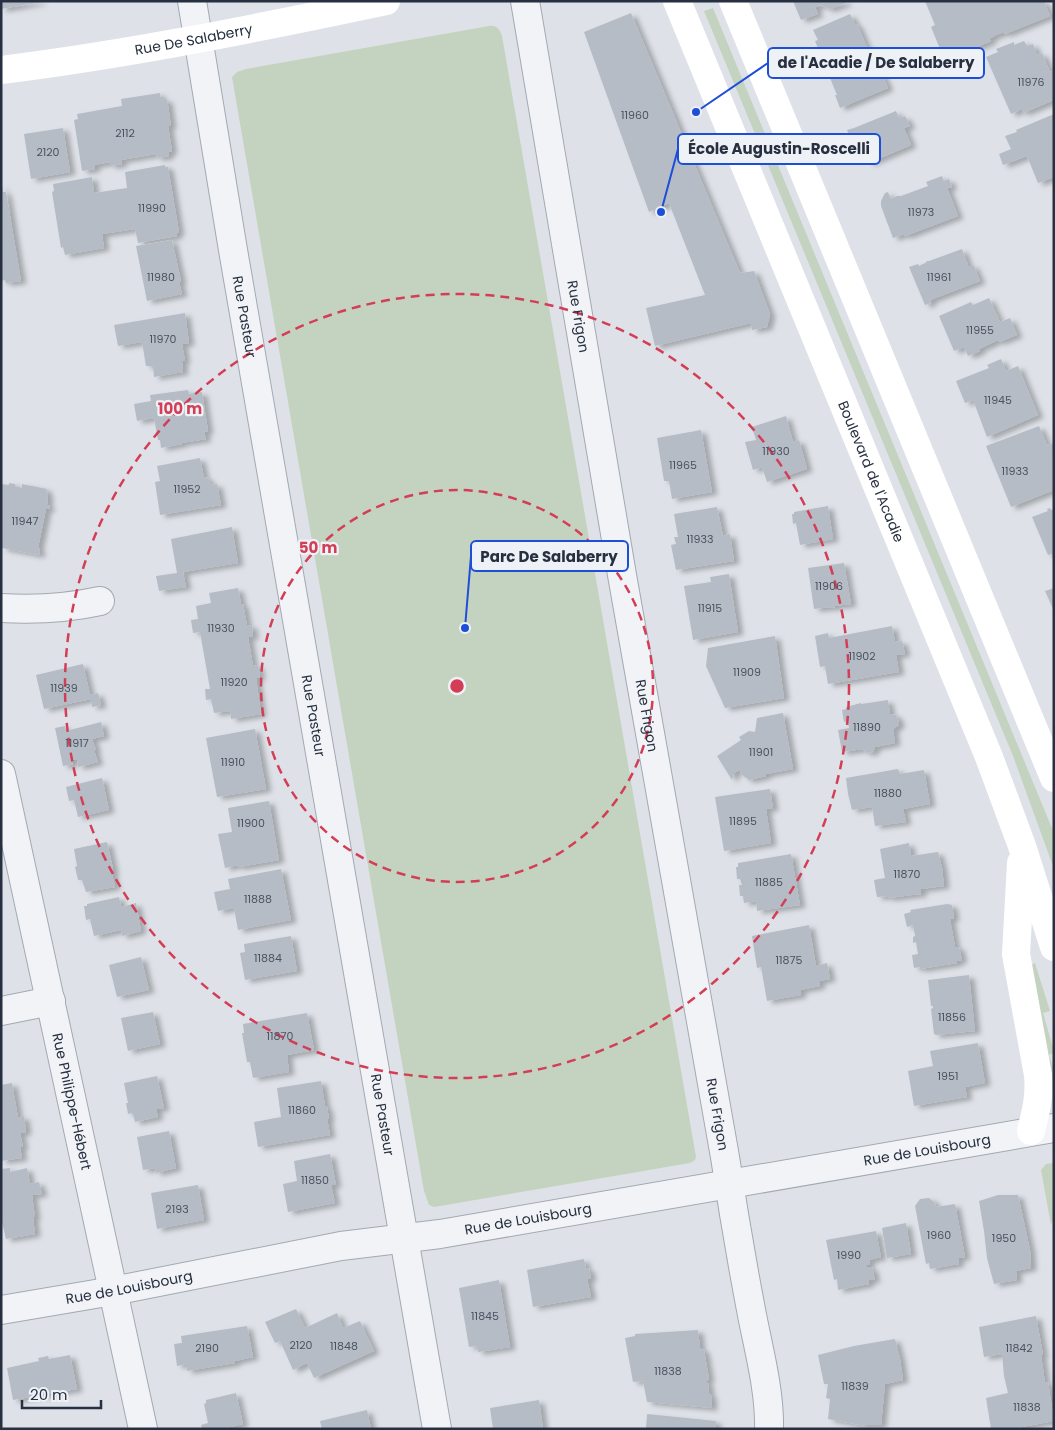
<svg xmlns="http://www.w3.org/2000/svg" width="1055" height="1430" viewBox="0 0 1055 1430" font-family="Poppins,sans-serif">
<defs>
<filter id="shadow"><feDropShadow dx="5.5" dy="3" stdDeviation="2.5" flood-color="#0004"/></filter>
</defs>
<rect width="100%" height="100%" fill="#dee2e8"/>
<!-- green -->
<g fill="#c4d3bf">
<path d="M713,8L1054,833V869L1013,756L704,11Z"/>
<path d="M489,26C497,25 500,30 502,36L696,1157L695,1160L690,1163L434,1207L429,1205L424,1191L232,77L237,72L246,69Z"/>
<path d="M1035,963L1050,1011L1043,1013L1054,1051V1053L1049,1055L1054,1070V1091H1051L1030,968L1032,965Z"/>
<path d="M1054,1163V1216L1051,1225L1041,1170L1046,1164Z"/>
</g>
<!-- building -->
<g fill="#b5bcc5" filter="url(#shadow)">
<path d="M1,1H41V2L1,9Z"/>
<path d="M793,1H846V3L830,9L821,5L815,7L818,14L801,20Z"/>
<path d="M925,1H1044L1050,16L1005,34L1004,32L996,35L989,39L991,41L945,61L931,27L935,25Z"/>
<path d="M631,13L740,273L754,271L770,314L767,327L752,330L751,323L655,346L646,308L705,295L669,203L649,212L584,32Z"/>
<path d="M850,14L855,24H857L878,74L881,72L888,88L840,108L835,95H837L815,41L818,40L813,30Z"/>
<path d="M1024,41L1027,46L1033,44L1037,55L1042,53L1050,72L1054,71V100L1023,113L1022,109L1011,114L986,57L998,52L996,49L1014,42V45Z"/>
<path d="M160,93L161,100L167,99L171,126H168L172,151L168,152L169,156L157,158L156,154L121,160L122,164L110,166V162L94,165L95,169L82,171L74,120L78,119L77,114L122,106L121,99Z"/>
<path d="M896,111L899,118L905,116L910,126L904,128L911,145L869,163L863,150L856,153L847,130L854,128Z"/>
<path d="M1054,114V177L1038,183L1027,156L1003,165L999,154L1011,149L1005,136L1017,132L1016,130Z"/>
<path d="M63,128L70,172L31,179L24,134Z"/>
<path d="M165,165V167H168L179,232L176,233L177,236L138,243L135,229L102,234L104,248L65,255L63,247L61,248L52,192L54,191L53,184L92,177L94,193L127,188L125,172Z"/>
<path d="M942,176L944,181L949,179L952,187L947,188L958,216L905,236L904,234L893,238L881,206V201L885,193L888,192L891,199L897,196H901L928,186L926,182Z"/>
<path d="M1,185H2L3,192H6L21,281L6,283L5,280L1,281Z"/>
<path d="M172,240L181,281L179,282L182,294L147,301L136,246Z"/>
<path d="M962,249L969,268L973,264L980,281L930,300L931,303L925,305L909,267L918,264L919,266L927,262L926,261H929Z"/>
<path d="M989,298L1000,322L1010,318L1017,335L999,342L998,340L979,349L980,351L968,356L964,347L954,351L939,316L971,302L973,305Z"/>
<path d="M185,313L189,343L182,344L185,361H182L183,372L154,377L153,366H146L142,342L118,346L114,325Z"/>
<path d="M1001,359L1006,371L1018,366L1038,415L987,437L973,400L965,403L956,381L989,368L987,365Z"/>
<path d="M188,390L189,394L202,392L208,431L204,432L206,439L181,443L182,444L161,448L160,440H158L154,418L137,421L134,404L151,401L150,395Z"/>
<path d="M786,416L793,442L799,440L807,469L767,482L762,467L753,470L745,442L756,440L752,427Z"/>
<path d="M1039,426L1047,445L1054,443V454L1051,455L1054,458V490L1011,507L986,446Z"/>
<path d="M701,430L712,492L672,499L669,481H664L657,438Z"/>
<path d="M200,458L204,478L207,477L211,485L217,484L221,505L160,515L155,482L160,481L157,466Z"/>
<path d="M9,483L15,484V486L22,488V484L47,489L46,493L48,494L47,505L50,506L49,509H46L38,548L40,549L39,555L2,548L1,484L9,485Z"/>
<path d="M828,506L833,539L800,545L796,523L793,524L792,514H794V512Z"/>
<path d="M717,507L723,536L730,534L734,561L676,570L671,545L676,544L674,537H678L674,514Z"/>
<path d="M1050,508L1051,510L1054,509V553L1048,555L1032,517L1048,511L1047,509Z"/>
<path d="M232,527L238,563L183,572L186,587L159,591L156,576L177,573L171,539Z"/>
<path d="M844,563L851,604L834,606L835,607L831,608V607L814,609L808,568Z"/>
<path d="M729,574L738,632L693,640L684,586L711,582L710,577Z"/>
<path d="M238,588L241,604H243L247,626L252,625L253,637H248L253,666L258,665L260,677L256,678L261,714L231,719L230,711L214,713L211,699L206,700L205,689H210L200,632L193,633L191,620L198,619L196,606L211,603L209,593Z"/>
<path d="M1054,588V611L1045,591Z"/>
<path d="M892,626L895,642L902,641L905,654L896,655L899,672L828,684L825,666L820,667L815,636L828,633L829,638Z"/>
<path d="M775,636L784,698L725,708L706,666L708,648Z"/>
<path d="M83,664L90,695L98,693L101,705L92,707L91,699L44,709L36,675Z"/>
<path d="M888,700L890,714L896,715L899,722V725L893,729L895,743L875,747L873,752L866,753L863,749L842,752L838,730L849,728L848,721L844,722L842,710L846,709V707L861,703V704Z"/>
<path d="M783,713L793,769L766,774V776L749,780L741,774L740,770L734,773L732,780L717,756L741,740L739,737L749,731L755,732L757,718Z"/>
<path d="M101,722L104,736L92,739L96,750H94L98,762L78,767L77,759L72,760L73,764L63,766L55,728L65,726L66,731Z"/>
<path d="M255,729L266,789L217,797L206,738Z"/>
<path d="M898,769L900,774L924,770L930,804L903,809L906,822L875,826L872,807L852,810L848,794L846,778Z"/>
<path d="M102,778L109,810L78,817L74,800L69,801L66,787Z"/>
<path d="M770,789L773,808L766,809L771,843L724,851L715,797Z"/>
<path d="M269,801L279,860L239,867L238,865L225,868L218,834L232,832L228,808Z"/>
<path d="M107,842L113,869V874H112L115,887L86,892L82,880H78L75,867L77,866L74,849Z"/>
<path d="M909,843L911,856L938,852L942,868L944,886L921,889V895L919,894L889,898L888,896L877,897L874,880L885,878L880,849Z"/>
<path d="M791,854L800,905L757,911L756,901L744,903L743,896H740L739,885H742L740,879H737L736,867H738V863Z"/>
<path d="M281,869L291,920L238,930L234,908L218,911L214,892L230,889L228,879Z"/>
<path d="M119,897L121,907L136,903L141,931L122,936L121,930L94,936L90,919L86,920L84,906H87V904Z"/>
<path d="M947,904L952,905L954,918L950,919L955,947H959L962,960L957,961V963L920,969V967L914,968L912,955L918,954L916,942L913,943V937L915,936L913,925L907,927L904,914L911,912L910,910Z"/>
<path d="M809,925L816,966L827,963L830,979L819,981L820,986L800,990L801,995L767,1001L761,967L757,968L752,936Z"/>
<path d="M291,936L297,971L245,980L240,953L245,952L244,944Z"/>
<path d="M141,957L149,990L117,997L109,965Z"/>
<path d="M969,975L975,1031L936,1035L934,1034L931,1009L933,1008V1006H931L928,980Z"/>
<path d="M153,1012L160,1044L128,1051L121,1018Z"/>
<path d="M307,1013L314,1050L287,1055L289,1072L253,1078L250,1062H247L242,1033H244L243,1024Z"/>
<path d="M978,1043L985,1083L965,1087L967,1097L914,1106L908,1071L933,1066L930,1051Z"/>
<path d="M157,1076L164,1108L156,1109L158,1117L135,1122L133,1114L132,1115V1113L128,1114L126,1103H128L124,1083Z"/>
<path d="M321,1081L325,1106L327,1107L329,1119H327L330,1135L258,1147L254,1122L281,1117L277,1088Z"/>
<path d="M12,1083L18,1118L24,1116L26,1132L20,1133L23,1147H20L22,1158L1,1161V1085Z"/>
<path d="M169,1131L176,1168L156,1173L155,1168L143,1170L137,1137Z"/>
<path d="M330,1154L336,1185H331L335,1203L288,1212L283,1184L297,1181L294,1161Z"/>
<path d="M10,1168V1172L27,1168L30,1184L39,1182L42,1194L32,1195L35,1217H33L35,1234L6,1239L2,1222H1V1169Z"/>
<path d="M198,1185L204,1220L157,1229L151,1193Z"/>
<path d="M998,1195H1018L1030,1250L1031,1268L1016,1271L1017,1280L994,1284L987,1258L984,1231L979,1201Z"/>
<path d="M929,1198L935,1203L936,1207L955,1204L965,1257L958,1258L959,1264L930,1269L929,1263L926,1264L915,1206L920,1199Z"/>
<path d="M906,1223L911,1254L887,1258L882,1228Z"/>
<path d="M876,1231L881,1257L869,1260L870,1264L867,1265V1267H872L875,1280H869V1284L838,1290L837,1279L834,1280L826,1240Z"/>
<path d="M584,1259L586,1269L589,1268L591,1279H587L591,1297L533,1307L527,1270Z"/>
<path d="M499,1280L510,1347L478,1352L477,1346L469,1347L459,1288Z"/>
<path d="M296,1309L305,1328L337,1313L343,1328L360,1321L374,1351L314,1378L307,1363L293,1370L280,1341L275,1343L265,1322Z"/>
<path d="M1036,1316L1043,1355H1041L1045,1383L1048,1382L1054,1421L1011,1429H991L986,1398L1008,1393L1004,1376L1002,1354L984,1357L979,1327Z"/>
<path d="M247,1326L253,1357L235,1361V1363L187,1371L186,1364L177,1366L174,1344L182,1343L181,1336Z"/>
<path d="M698,1330L700,1348H699L704,1350L709,1379L705,1382L708,1383L709,1393L711,1395L712,1408L647,1402L643,1381L633,1382L625,1338L635,1336V1334Z"/>
<path d="M895,1339L900,1359L903,1380L885,1384L881,1425H866V1426L828,1419L830,1399L826,1398L828,1384H824L818,1355L854,1346Z"/>
<path d="M70,1355L77,1389L13,1400L7,1368L39,1361L38,1358L48,1356L49,1359Z"/>
<path d="M236,1393L243,1424L222,1429H202L201,1425L208,1423L204,1404L206,1403V1400Z"/>
<path d="M539,1400L543,1429H493L490,1408Z"/>
<path d="M367,1410L371,1429H322L320,1421Z"/>
<path d="M647,1414L716,1421L715,1429H646Z"/>
</g>
<g fill="none" stroke-linecap="round" stroke-linejoin="round">
<!-- street casing -->
<g stroke="#a3a9b2" stroke-width="30">
<g id="street">
<path id="s1" d="M192,1L233,250L437,1429"/>
<path id="s2" d="M525,1L622,575L725,1157C733,1210 742,1263 752,1315C759,1351 770,1392 769,1429"/>
<path d="M1,608C34,610 68,608 100,601"/>
<path id="s3" d="M1,774L143,1429"/>
<path d="M1,1011L51,1001"/>
<path id="s4" d="M1,1310L113,1291L341,1246L440,1234L1054,1128"/>
</g>
</g>
<!-- street -->
<use href="#street" stroke="#f1f3f7" stroke-width="28"/>
<!-- secondary -->
<g stroke="#fff" stroke-width="28">
<path id="s5" d="M677,1L989,757L1022,846L1054,947"/>
<path d="M733,1L1054,778"/>
<path id="s6" d="M1,70C130,54 258,28 386,1"/>
<path d="M1021,863L1016,954L1038,1075C1040,1096 1036,1111 1031,1131"/>
</g>
</g>
<!-- distance rings -->
<g fill="none" stroke="#d33e56" stroke-width="2.5" stroke-dasharray="9 6">
<circle cx="457" cy="686" r="196"/>
<circle cx="457" cy="686" r="392"/>
</g>
<g text-anchor="middle" dominant-baseline="central" stroke-width="4.5" stroke-linejoin="round" paint-order="stroke">
<!-- number labels -->
<g font-size="11" fill="#4a5361">
<text x="1031" y="82">11976</text>
<text x="635" y="115">11960</text>
<text x="125" y="133">2112</text>
<text x="48" y="152">2120</text>
<text x="152" y="208">11990</text>
<text x="921" y="212">11973</text>
<text x="161" y="277">11980</text>
<text x="939" y="277">11961</text>
<text x="980" y="330">11955</text>
<text x="163" y="339">11970</text>
<text x="998" y="400">11945</text>
<text x="776" y="451">11930</text>
<text x="683" y="465">11965</text>
<text x="1015" y="471">11933</text>
<text x="187" y="489">11952</text>
<text x="25" y="521">11947</text>
<text x="700" y="539">11933</text>
<text x="829" y="586">11906</text>
<text x="710" y="608">11915</text>
<text x="221" y="628">11930</text>
<text x="862" y="656">11902</text>
<text x="747" y="672">11909</text>
<text x="234" y="682">11920</text>
<text x="64" y="688">11939</text>
<text x="867" y="727">11890</text>
<text x="77" y="743">11917</text>
<text x="761" y="752">11901</text>
<text x="233" y="762">11910</text>
<text x="888" y="793">11880</text>
<text x="743" y="821">11895</text>
<text x="251" y="823">11900</text>
<text x="907" y="874">11870</text>
<text x="769" y="882">11885</text>
<text x="258" y="899">11888</text>
<text x="268" y="958">11884</text>
<text x="789" y="960">11875</text>
<text x="952" y="1017">11856</text>
<text x="280" y="1036">11870</text>
<text x="948" y="1076">1951</text>
<text x="302" y="1110">11860</text>
<text x="315" y="1180">11850</text>
<text x="177" y="1209">2193</text>
<text x="939" y="1235">1960</text>
<text x="1004" y="1238">1950</text>
<text x="849" y="1255">1990</text>
<text x="485" y="1316">11845</text>
<text x="301" y="1345">2120</text>
<text x="344" y="1346">11848</text>
<text x="207" y="1348">2190</text>
<text x="1019" y="1348">11842</text>
<text x="668" y="1371">11838</text>
<text x="855" y="1386">11839</text>
<text x="1027" y="1407">11838</text>
</g>
<!-- street labels -->
<g font-size="14" fill="#273040" stroke="#eef1f6">
<text stroke="none"><textPath href="#s6" startOffset="195">Rue De Salaberry</textPath></text>
<text stroke="none"><textPath href="#s1" startOffset="320">Rue Pasteur</textPath></text>
<text stroke="none"><textPath href="#s2" startOffset="320">Rue Frigon</textPath></text>
<text stroke="none"><textPath href="#s5" startOffset="509">Boulevard de l'Acadie</textPath></text>
<text stroke="none"><textPath href="#s1" startOffset="725">Rue Pasteur</textPath></text>
<text stroke="none"><textPath href="#s2" startOffset="725">Rue Frigon</textPath></text>
<text stroke="none"><textPath href="#s3" startOffset="335">Rue Philippe-Hébert</textPath></text>
<text stroke="none"><textPath href="#s1" startOffset="1130">Rue Pasteur</textPath></text>
<text stroke="none"><textPath href="#s2" startOffset="1130">Rue Frigon</textPath></text>
<text stroke="none"><textPath href="#s4" startOffset="940">Rue de Louisbourg</textPath></text>
<text stroke="none"><textPath href="#s4" startOffset="535">Rue de Louisbourg</textPath></text>
<text stroke="none"><textPath href="#s4" startOffset="130">Rue de Louisbourg</textPath></text>
</g>
</g>
<circle cx="457" cy="686" r="8" fill="#d33e56" stroke="#eef1f6" stroke-width="2.5"/>
<g font-size="15" text-anchor="middle" font-weight="bold" fill="#d33e56" stroke="#eef1f6" stroke-width="4.5" stroke-linejoin="round" paint-order="stroke">
<text x="180" y="414">100 m</text>
<text x="318" y="553">50 m</text>
</g>
<!-- callouts -->
<path fill="none" stroke="#1d4ed8" stroke-width="2" d="M696 112L768 63M661 212L678 149M465 628L471 556"/>
<g fill="#1d4ed8" stroke="#eef1f6" stroke-width="2">
<circle cx="696" cy="112" r="5"/>
<circle cx="661" cy="212" r="5"/>
<circle cx="465" cy="628" r="5"/>
</g>
<g fill="#eef1f6" stroke="#1d4ed8" stroke-width="2">
<rect x="768" y="48" width="216" height="30" rx="5"/>
<rect x="678" y="134" width="202" height="30" rx="5"/>
<rect x="471" y="541" width="157" height="30" rx="5"/>
</g>
<g font-size="15" text-anchor="middle" font-weight="bold" fill="#273040">
<text x="876" y="68">de l'Acadie / De Salaberry</text>
<text x="779" y="154">École Augustin-Roscelli</text>
<text x="549" y="562">Parc De Salaberry</text>
</g>
<!-- border -->
<rect width="1055" height="1430" fill="none" stroke="#273040" stroke-width="5"/>
<!-- scale -->
<path d="M22 1400v8h79v-8" fill="none" stroke="#273040" stroke-width="2.5"/>
<text x="30" y="1400" font-size="15" fill="#273040" stroke="#eef1f6" stroke-width="4" paint-order="stroke">20 m</text>
</svg>
